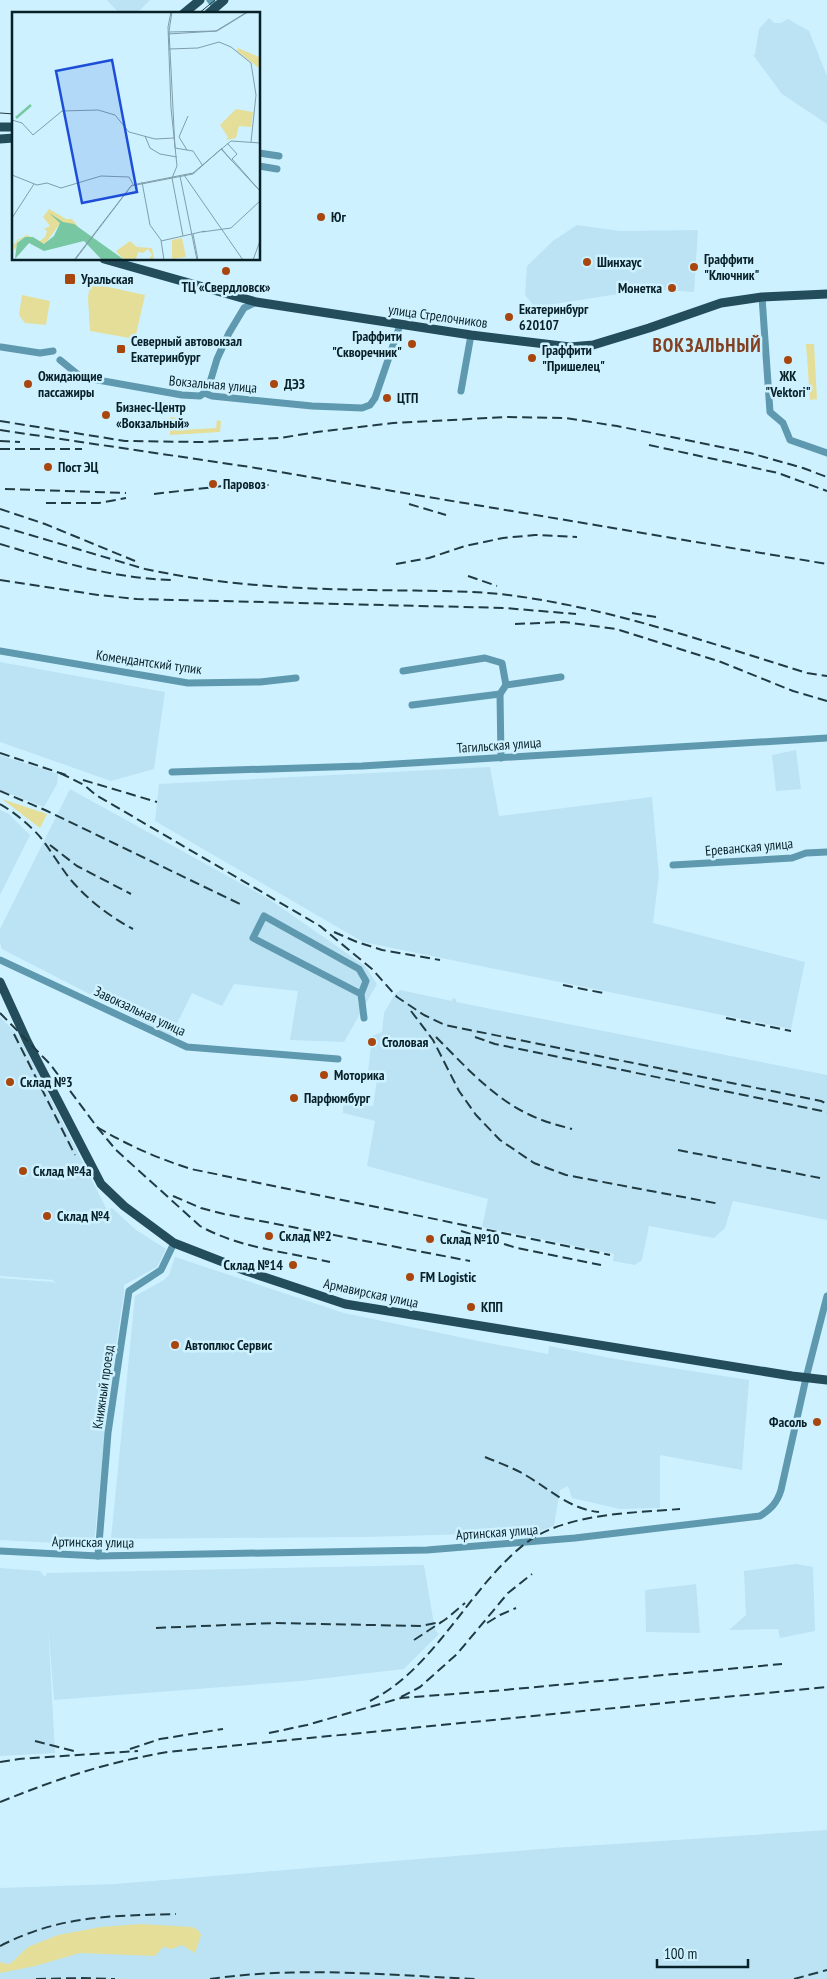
<svg xmlns="http://www.w3.org/2000/svg" width="827" height="1979" viewBox="0 0 827 1979" font-family="'PT Sans Narrow',sans-serif">
<rect width="100%" height="100%" fill="#cef1ff"/>
<!-- built -->
<g fill="#bce3f3">
<path d="M107,0H150L139,11L142,14H120Z"/>
<path d="M769,18L774,23H781L788,19L809,31L827,76V124L782,94L753,55L755,54L759,29Z"/>
<path d="M577,225L620,231L698,230L694,292L650,289L535,307L525,295L527,266L553,241Z"/>
<path d="M0,662L165,692L154,769L111,781L0,742Z"/>
<path d="M796,750L801,789L776,791L772,755Z"/>
<path d="M0,755L58,774L57,784L44,807L0,790Z"/>
<path d="M490,767L499,816L652,797L659,875L653,923L805,962L791,1029L363,942L155,821L159,784Z"/>
<path d="M70,789L269,899L365,966L377,984L344,1042L290,1040L298,991L234,984L222,1006L192,993L171,1036L2,949L0,943V929Z"/>
<path d="M0,810L9,814L30,835L0,895Z"/>
<path d="M400,990L452,1001L453,998L456,999V1002L827,1075V1220L733,1201L725,1228L714,1238L649,1226L642,1260L635,1265L613,1261L614,1254L482,1227L488,1199L367,1166L375,1121L343,1113V1104L373,1106L378,1073L368,1072L372,1036L382,1032L384,1013L395,994Z"/>
<path d="M0,1017L19,1036L107,1210L112,1208L136,1230L166,1249L157,1267L124,1285V1293L109,1392L94,1545L0,1540V1278L53,1282L56,1284L53,1280L0,1276Z"/>
<path d="M175,1257L344,1313L483,1342L548,1354L549,1346L621,1360L749,1380L742,1470L660,1455V1508L620,1509L572,1498L568,1486L560,1490L554,1526L536,1532L367,1537L111,1539L135,1296L164,1280L169,1275Z"/>
<path d="M796,1564L813,1567L815,1631L780,1638L778,1629L729,1630L746,1615L744,1571Z"/>
<path d="M424,1565L435,1630L439,1634L404,1669L301,1681L54,1700L48,1625L55,1753L0,1756V1568L40,1571L45,1577L47,1573Z"/>
<path d="M696,1584L700,1633L646,1632L645,1590Z"/>
<path d="M827,1830V1979H0V1888L115,1884L553,1848Z"/>
</g>
<!-- green -->
<g fill="#e4de99">
<path d="M90,283L145,295L135,339L90,331L88,298Z"/>
<path d="M22,295L50,301L46,325L25,323L19,315Z"/>
<path d="M806,344H814L817,399L810,400Z"/>
<path d="M170,417L178,418L180,430L216,428L217,420L221,421L220,432L170,435Z"/>
<path d="M2,799L47,814L40,828Z"/>
<path d="M141,1924L192,1927L198,1930L201,1935L195,1953L182,1945L172,1949L163,1947L155,1956L80,1953L35,1966L0,1973V1962L7,1964L11,1963L28,1947L58,1935L101,1927Z"/>
</g>
<g fill="none" stroke-linecap="round" stroke-linejoin="round">
<!-- minor -->
<g stroke="#5e99af" stroke-width="7">
<path d="M210,0L216,7"/>
<path d="M259,153L279,156"/>
<path d="M259,166L277,169"/>
<path d="M762,297L770,412L783,423L790,440L827,453"/>
<path d="M1,347L40,353L53,351"/>
<path d="M60,360L81,377L182,395L200,396L204,393L212,396L312,406L362,408L370,405L375,398L400,325"/>
<path d="M461,391L471,335"/>
<path d="M204,393L208,389L217,359L229,333L244,308L256,302"/>
<path d="M0,651L188,683L260,682L296,678"/>
<path d="M403,671L485,658L502,663L506,685"/>
<path d="M500,694L501,758"/>
<path d="M412,705L500,694L506,685L561,677"/>
<path d="M172,772L362,766L827,738"/>
<path d="M673,865L792,858L806,853L827,852"/>
<path d="M0,960L187,1047L338,1059"/>
<path d="M361,994L253,938L264,916L359,969L366,981L361,994L364,1018"/>
<path d="M0,1551L98,1556L427,1550L575,1538L760,1516C771,1509 777,1503 781,1490L806,1378L827,1296"/>
<path d="M98,1556L108,1433L129,1291L161,1270L174,1243"/>
</g>
<!-- major -->
<g stroke="#244d5c" stroke-width="9">
<path d="M183,14L200,0"/>
<path d="M208,14L224,0"/>
<path d="M0,127H14"/>
<path d="M0,139L14,138"/>
<path d="M104,259L256,302L471,335L570,347L593,345L649,328L721,303L762,297L827,294"/>
<path d="M0,982L27,1041L101,1184L124,1206L174,1243L246,1271L345,1304L792,1376L827,1380"/>
</g>
<!-- tram -->
<g stroke="#203b43" stroke-width="1">
<path d="M198,14L215,0"/>
<path d="M0,113L14,114"/>
</g>
<!-- rail -->
<g stroke="#203b43" stroke-width="2" stroke-dasharray="10 5" stroke-linecap="butt">
<path d="M0,421L125,441L202,442L280,438L317,432L393,423L508,417L565,418L617,426L750,453L803,468L827,477"/>
<path d="M0,430L250,467L827,564"/>
<path d="M0,441L20,442"/>
<path d="M649,445L778,473L827,491"/>
<path d="M0,449H82"/>
<path d="M5,489L126,493"/>
<path d="M154,494L223,486L270,485"/>
<path d="M46,503H99L126,498"/>
<path d="M409,504L446,515"/>
<path d="M0,509L45,524L135,561"/>
<path d="M0,526L145,569C220,585 295,589 371,590C414,591 457,590 500,594C605,606 706,642 807,673L827,676"/>
<path d="M0,544C57,561 111,578 171,580"/>
<path d="M396,564L429,558L465,546L503,538L535,535L577,537"/>
<path d="M468,576L497,586"/>
<path d="M0,580L98,595L137,599L505,608L576,614"/>
<path d="M632,613L656,617"/>
<path d="M515,624L564,622L616,629L721,662L793,691L827,701"/>
<path d="M0,753L66,775"/>
<path d="M60,773L84,785L96,795L320,926L372,969L397,997L424,1015L445,1025L821,1101L827,1104"/>
<path d="M83,780L157,802"/>
<path d="M0,791L45,810L240,904"/>
<path d="M0,804C14,812 31,826 41,838C51,851 60,866 70,879C88,900 109,916 133,929"/>
<path d="M50,845L77,866L131,894"/>
<path d="M334,932L357,942L382,950L440,960"/>
<path d="M563,985L603,993"/>
<path d="M411,1011L433,1040L459,1091L476,1115L500,1140L534,1163L566,1175L720,1204"/>
<path d="M0,1013L50,1064L97,1127L116,1150L200,1226C239,1248 287,1252 330,1262"/>
<path d="M726,1018L791,1031"/>
<path d="M14,1034L75,1155"/>
<path d="M436,1037C463,1064 492,1097 528,1114C542,1121 557,1125 572,1129"/>
<path d="M475,1037L495,1044L827,1112"/>
<path d="M97,1127C127,1145 157,1158 191,1169L610,1255"/>
<path d="M678,1150L820,1178"/>
<path d="M173,1196L201,1208L224,1214L470,1261"/>
<path d="M461,1231L517,1248L601,1265"/>
<path d="M485,1457C499,1463 514,1468 527,1476C552,1491 570,1509 599,1512"/>
<path d="M487,1623L500,1615L516,1608"/>
<path d="M156,1628L275,1623L420,1626L441,1622"/>
<path d="M414,1640L446,1619L465,1603"/>
<path d="M401,1697L420,1687L457,1654L508,1593L532,1574"/>
<path d="M370,1701C436,1668 469,1587 526,1543C566,1513 632,1513 680,1509"/>
<path d="M269,1733L307,1725L401,1698L493,1691L782,1664"/>
<path d="M35,1741L78,1752"/>
<path d="M130,1749L160,1739L223,1729"/>
<path d="M0,1762L19,1759L138,1751"/>
<path d="M0,1802C57,1779 107,1762 168,1752L827,1687"/>
<path d="M0,1946C61,1915 110,1916 176,1914"/>
<path d="M36,1979L82,1978L115,1979"/>
<path d="M210,1979C298,1966 386,1975 475,1979"/>
<path d="M794,1979L827,1970"/>
</g>
</g>
<!-- markers -->
<g fill="#a9460e" stroke="#cef1ff" stroke-width="2">
<circle cx="321" cy="217" r="5"/>
<circle cx="587" cy="262" r="5"/>
<circle cx="694" cy="267" r="5"/>
<circle cx="226" cy="271" r="5"/>
<rect x="64" y="273" width="12" height="12" rx="2.5"/>
<circle cx="672" cy="288" r="5"/>
<circle cx="509" cy="317" r="5"/>
<circle cx="412" cy="344" r="5"/>
<rect x="116" y="344" width="10" height="10" rx="2.5"/>
<circle cx="532" cy="358" r="5"/>
<circle cx="788" cy="360" r="5"/>
<circle cx="28" cy="384" r="5"/>
<circle cx="274" cy="384" r="5"/>
<circle cx="387" cy="398" r="5"/>
<circle cx="106" cy="415" r="5"/>
<circle cx="48" cy="467" r="5"/>
<circle cx="213" cy="484" r="5"/>
<circle cx="372" cy="1042" r="5"/>
<circle cx="324" cy="1075" r="5"/>
<circle cx="10" cy="1082" r="5"/>
<circle cx="294" cy="1098" r="5"/>
<circle cx="23" cy="1171" r="5"/>
<circle cx="47" cy="1216" r="5"/>
<circle cx="269" cy="1236" r="5"/>
<circle cx="430" cy="1239" r="5"/>
<circle cx="293" cy="1265" r="5"/>
<circle cx="410" cy="1277" r="5"/>
<circle cx="471" cy="1307" r="5"/>
<circle cx="175" cy="1345" r="5"/>
<circle cx="817" cy="1422" r="5"/>
</g>
<g text-anchor="middle" dominant-baseline="central" stroke-width="5" stroke-linejoin="round" paint-order="stroke">
<!-- poi labels -->
<g font-size="14" font-weight="bold" fill="#082129" stroke="#cef1ff" text-anchor="start">
<text x="331" y="217">Юг</text>
<text x="704" y="259">Граффити<tspan x="704" dy="16">"Ключник"</tspan></text>
<text x="597" y="262">Шинхаус</text>
<text x="81" y="279">Уральская</text>
<text x="226" y="287" text-anchor="middle">ТЦ «Свердловск»</text>
<text x="662" y="288" text-anchor="end">Монетка</text>
<text x="519" y="309">Екатеринбург<tspan x="519" dy="16">620107</tspan></text>
<text x="402" y="336" text-anchor="end">Граффити<tspan x="402" dy="16">"Скворечник"</tspan></text>
<text x="131" y="341">Северный автовокзал<tspan x="131" dy="16">Екатеринбург</tspan></text>
<text x="542" y="350">Граффити<tspan x="542" dy="16">"Пришелец"</tspan></text>
<text x="38" y="376">Ожидающие<tspan x="38" dy="16">пассажиры</tspan></text>
<text x="788" y="376" text-anchor="middle">ЖК<tspan x="788" dy="16">"Vektori"</tspan></text>
<text x="284" y="384">ДЭЗ</text>
<text x="397" y="398">ЦТП</text>
<text x="116" y="407">Бизнес-Центр<tspan x="116" dy="16">«Вокзальный»</tspan></text>
<text x="58" y="467">Пост ЭЦ</text>
<text x="223" y="484">Паровоз</text>
<text x="382" y="1042">Столовая</text>
<text x="334" y="1075">Моторика</text>
<text x="20" y="1082">Склад №3</text>
<text x="304" y="1098">Парфюмбург</text>
<text x="33" y="1171">Склад №4а</text>
<text x="57" y="1216">Склад №4</text>
<text x="279" y="1236">Склад №2</text>
<text x="440" y="1239">Склад №10</text>
<text x="283" y="1265" text-anchor="end">Склад №14</text>
<text x="420" y="1277">FM Logistic</text>
<text x="481" y="1307">КПП</text>
<text x="185" y="1345">Автоплюс Сервис</text>
<text x="807" y="1422" text-anchor="end">Фасоль</text>
</g>
<!-- street labels -->
<g font-size="14" fill="#082129" stroke="#cef1ff">
<text transform="translate(438 316) rotate(8)">улица Стрелочников</text>
<text transform="translate(213 384) rotate(5)">Вокзальная улица</text>
<text transform="translate(149 662) rotate(8)">Комендантский тупик</text>
<text transform="translate(499 745) rotate(-4)">Тагильская улица</text>
<text transform="translate(749 847) rotate(-5)">Ереванская улица</text>
<text transform="translate(140 1011) rotate(25)">Завокзальная улица</text>
<text transform="translate(371 1293) rotate(12)">Армавирская улица</text>
<text transform="translate(103 1387) rotate(-82)">Книжный проезд</text>
<text transform="translate(497 1532) rotate(-4)">Артинская улица</text>
<text transform="translate(93 1542) rotate(1)">Артинская улица</text>
</g>
<!-- district labels -->
<g font-size="19" font-weight="bold" letter-spacing="1" fill="#814022" stroke="#cef1ff">
<text x="707" y="345">ВОКЗАЛЬНЫЙ</text>
</g>
</g>
<!-- overview -->
<g transform="translate(12 12)">
<rect width="248" height="248" fill="#cef1ff"/>
<path d="M226,36L247,45V56L225,39ZM224,97L241,100L239,115L227,114L224,126L214,128L216,125L208,113ZM37,197L54,207H60L66,214L49,210L33,232L13,225L6,229L3,239L0,229L2,233L5,228L15,223L28,229L33,225L35,219L32,217L38,214L31,205ZM170,226L174,245L160,247V228ZM118,229L125,235L140,236L142,247H137L140,243L136,237L131,241L126,240L124,247H111L104,239Z" fill="#e4de99"/>
<path d="M37,201L51,210L62,212L111,247H89L72,229L32,239L17,231L3,247L5,231L13,225H21L32,232L42,224L48,211Z" fill="#77c7a3"/>
<path fill="none" stroke="#77c7a3" stroke-width="2.5" d="M4,106L19,93"/>
<path fill="none" stroke="#7f9ea9" stroke-width="1" d="M159,0L156,15L159,96L165,154L160,166L171,224M160,0L157,19L163,136L181,139L191,154M157,20L204,19L235,0M156,22L205,19L236,0M157,37L186,36L207,30L219,35L239,51L244,83L239,130M0,108L10,111L21,123L50,99L86,98L103,103L117,120L143,127L162,126M133,124L138,136L148,142L165,145M215,131L225,142L220,147L248,179M209,136L220,149M175,138L167,125L176,104M0,163L25,173L35,171L49,176L89,164L117,165L121,172M172,163L231,248M168,164L185,248M130,170L138,213L149,228L152,248M0,206L22,172M190,220L219,216L248,189M181,222L186,248M149,229L193,219M62,248L119,174L181,162L209,137L248,179M63,248L120,173L181,161L219,129L248,131M241,248L248,229"/>
<path fill="#1d4ed8" fill-opacity="0.15" stroke="#1d4ed8" stroke-width="2.5" d="M100,48L125,180L70,191L44,59Z"/>
<rect width="248" height="248" fill="none" stroke="#082129" stroke-width="2.5"/>
</g>
<!-- scale -->
<path d="M657 1959v8h91v-8" fill="none" stroke="#082129" stroke-width="2.5"/>
<text x="664" y="1959" font-size="15" fill="#082129" stroke="#cef1ff" stroke-width="4" paint-order="stroke">100 m</text>
</svg>
